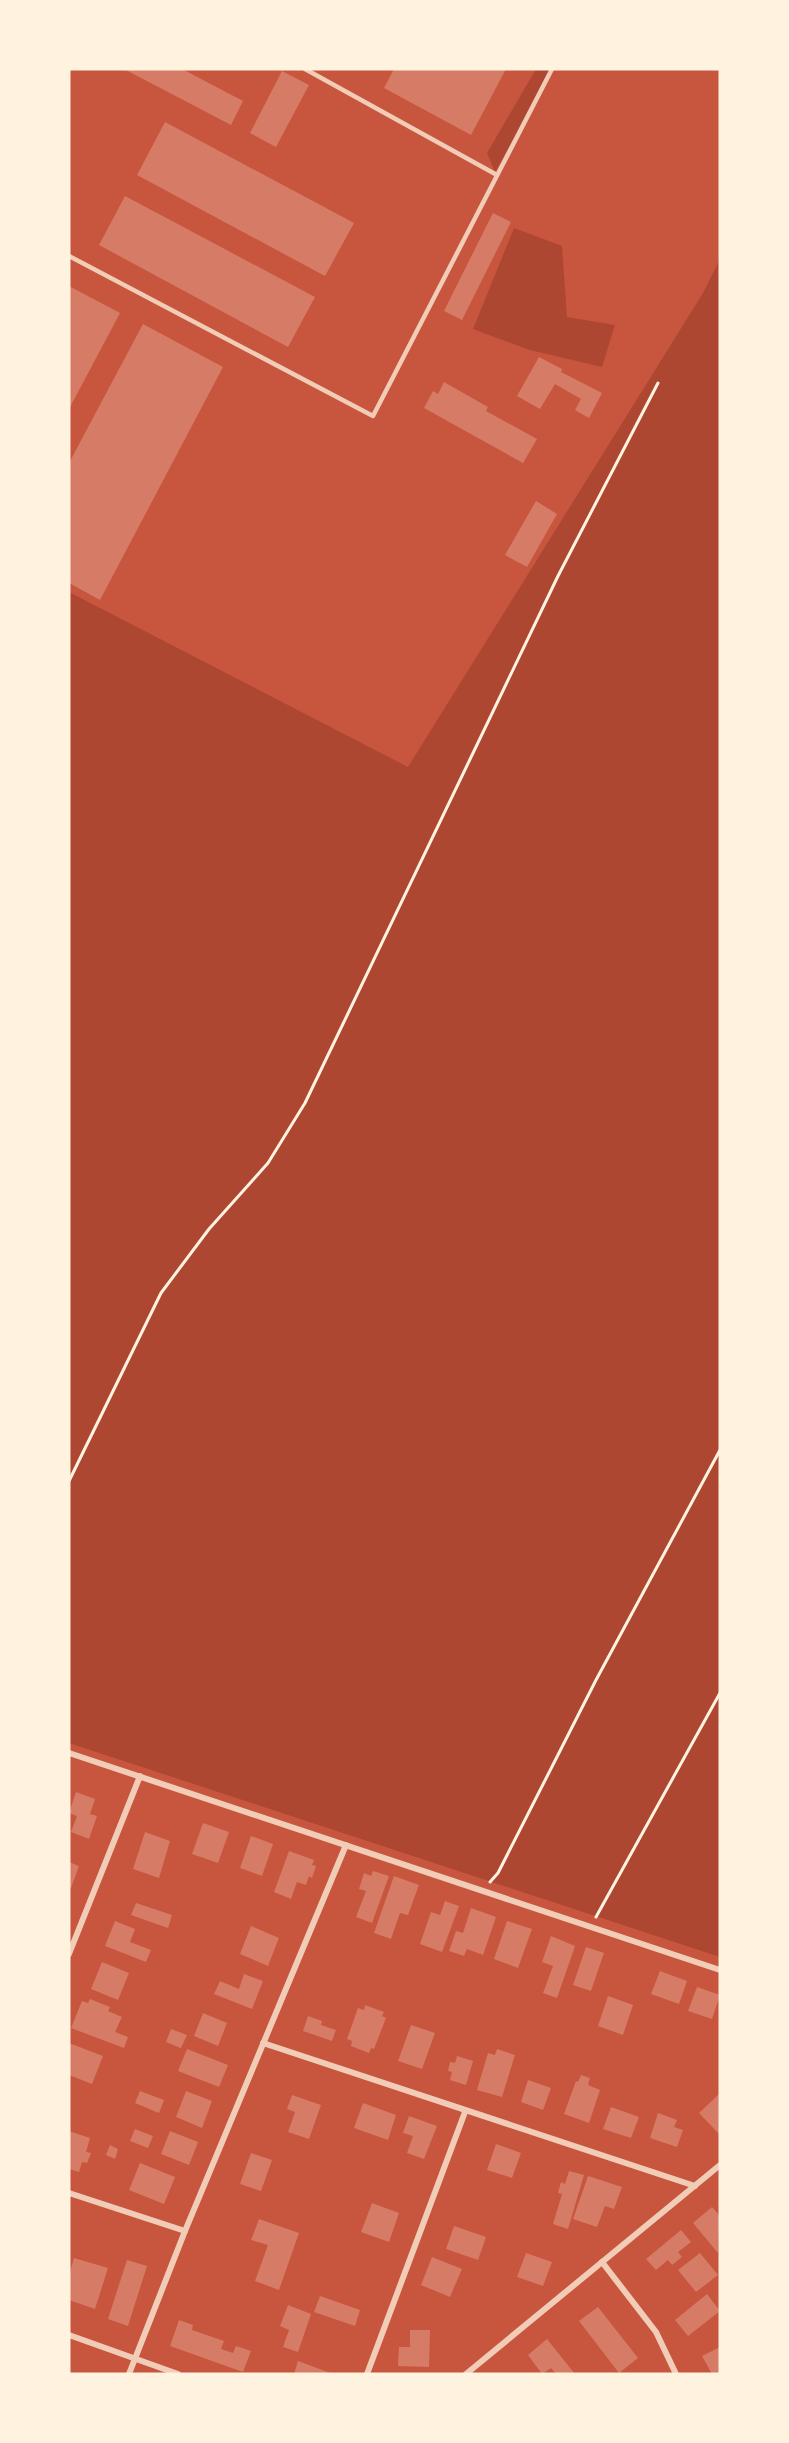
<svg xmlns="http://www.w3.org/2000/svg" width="789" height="2443" viewBox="0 0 789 2443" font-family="Montserrat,sans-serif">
<rect width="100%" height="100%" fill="#c8553d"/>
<!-- green -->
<g fill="#ae4732">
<path d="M536,69H552L495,172L487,153Z"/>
<path d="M514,228L562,246L567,317L615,325L602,367L530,350L473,329Z"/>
<path d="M720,259V1957L69,1743V592L408,767L703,293Z"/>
</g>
<!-- building -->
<g fill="#d67c66">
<path d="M124,69H182L243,101L231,125Z"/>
<path d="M394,69H506L471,135L384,88Z"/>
<path d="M282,71L309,85L276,147L250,133Z"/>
<path d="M165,122L354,223L325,276L137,175Z"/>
<path d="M125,196L315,297L288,347L99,245Z"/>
<path d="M493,213L511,222L462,320L444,311Z"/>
<path d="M69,286L120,313L69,409Z"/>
<path d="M143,324L223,367L100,600L69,583V463Z"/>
<path d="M539,357L562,369L561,372L602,393L589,418L575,410L581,399L555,384L540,409L517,396Z"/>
<path d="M444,382L488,407L486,411L537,439L523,463L424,408L433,391L438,394Z"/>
<path d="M536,501L557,514L527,567L505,555Z"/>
<path d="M76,1792L95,1799L90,1814L97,1816L89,1839L71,1832L77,1816L69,1813Z"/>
<path d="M203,1823L229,1832L218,1863L192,1854Z"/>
<path d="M145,1832L170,1841L159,1878L133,1869Z"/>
<path d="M251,1836L273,1844L262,1876L240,1868Z"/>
<path d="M289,1851L314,1860L312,1865L316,1866L312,1878L309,1876L306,1885L297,1882L291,1899L274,1892Z"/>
<path d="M69,1862L79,1866L71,1888L69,1887Z"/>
<path d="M373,1871L389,1876L372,1923L356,1917L366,1891L359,1889L364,1873L371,1876Z"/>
<path d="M394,1876L419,1885L408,1915L400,1913L391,1939L374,1933Z"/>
<path d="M445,1901L459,1906L442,1952L420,1944L431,1912L440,1915Z"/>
<path d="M136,1903L172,1915L168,1928L131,1915Z"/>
<path d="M471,1908L496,1917L483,1955L467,1949L464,1956L449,1951L456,1931L463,1933Z"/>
<path d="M115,1921L135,1929L130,1942L151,1950L146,1962L105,1946Z"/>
<path d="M507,1921L532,1929L518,1968L494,1959Z"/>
<path d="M251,1926L279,1938L268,1966L240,1954Z"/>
<path d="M551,1936L575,1946L557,1998L543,1993L553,1966L542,1962Z"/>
<path d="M586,1947L604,1953L591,1991L573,1985Z"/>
<path d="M102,1962L129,1973L118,2000L91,1989Z"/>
<path d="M660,1971L687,1981L679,2004L651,1994Z"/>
<path d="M244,1974L263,1981L252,2009L214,1994L220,1981L239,1989Z"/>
<path d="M697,1987L720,1995L712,2019L688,2011Z"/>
<path d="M608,1996L633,2005L623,2035L598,2026Z"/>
<path d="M90,1999L110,2007L108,2011L122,2017L115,2032L128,2037L124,2048L71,2028L82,2001L88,2003Z"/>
<path d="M365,2005L384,2012L382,2016L386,2018L374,2049L371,2048L369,2053L351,2046L352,2041L347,2039L358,2008L364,2010Z"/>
<path d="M203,2013L227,2023L218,2046L194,2036Z"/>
<path d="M308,2016L322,2021L321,2025L336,2030L332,2041L303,2031Z"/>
<path d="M411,2025L435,2033L422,2069L398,2061Z"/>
<path d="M171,2029L187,2035L181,2048L166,2042Z"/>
<path d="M69,2043L103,2056L92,2084L69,2075Z"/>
<path d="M187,2049L228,2065L219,2087L178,2071Z"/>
<path d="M497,2049L515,2055L502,2097L477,2090L488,2053L495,2055Z"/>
<path d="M457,2056L473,2061L466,2085L450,2080L452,2072L448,2071L450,2062L455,2063Z"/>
<path d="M581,2075L590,2078L588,2085L600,2090L589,2123L564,2114L576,2081L578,2082Z"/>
<path d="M528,2080L551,2088L543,2110L521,2102Z"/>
<path d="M140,2091L164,2100L159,2113L135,2103Z"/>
<path d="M186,2091L212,2101L202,2128L176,2117Z"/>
<path d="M719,2094L720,2095V2135L699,2113Z"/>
<path d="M292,2095L321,2105L309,2139L288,2132L295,2112L287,2109Z"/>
<path d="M363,2103L396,2115L388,2140L354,2128Z"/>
<path d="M611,2107L639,2117L631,2138L603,2129Z"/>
<path d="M658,2113L677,2120L674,2127L683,2130L677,2147L650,2138Z"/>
<path d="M409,2116L437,2126L424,2159L407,2153L413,2136L403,2133Z"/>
<path d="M135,2129L153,2136L148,2148L130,2141Z"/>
<path d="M69,2131L90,2138L86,2152L91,2153L87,2163L82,2162L79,2172L69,2169Z"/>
<path d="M170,2131L198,2142L189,2165L161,2154Z"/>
<path d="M496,2144L521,2153L512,2178L487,2170Z"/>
<path d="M110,2145L118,2149L115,2159L106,2155Z"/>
<path d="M251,2153L272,2160L261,2191L240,2184Z"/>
<path d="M140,2163L175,2177L164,2204L129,2190Z"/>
<path d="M569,2171L584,2175L568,2229L553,2224L562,2194L558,2193L561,2182L565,2184Z"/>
<path d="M588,2176L622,2187L614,2209L605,2206L597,2227L573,2219Z"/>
<path d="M372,2203L399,2213L389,2242L361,2232Z"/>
<path d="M712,2207L720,2216L718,2253L693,2223Z"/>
<path d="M259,2219L299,2233L279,2290L255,2281L268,2245L251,2240Z"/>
<path d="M454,2226L486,2237L478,2260L446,2249Z"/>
<path d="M681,2230L691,2242L678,2252L682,2257L672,2265L668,2260L656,2270L646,2259Z"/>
<path d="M526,2253L552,2262L543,2286L517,2277Z"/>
<path d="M700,2253L718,2275L696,2292L678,2270Z"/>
<path d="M432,2257L462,2269L450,2297L421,2285Z"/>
<path d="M74,2258L108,2268L95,2309L69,2300V2275Z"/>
<path d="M127,2260L147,2266L128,2326L108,2319Z"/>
<path d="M707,2294L720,2311L688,2336L675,2320Z"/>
<path d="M320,2296L360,2310L355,2326L314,2312Z"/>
<path d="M288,2305L311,2314L298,2352L283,2347L289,2330L280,2326Z"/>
<path d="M598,2307L638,2358L619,2373L579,2321Z"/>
<path d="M179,2320L193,2325L192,2330L224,2341L221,2349L233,2353L236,2346L251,2351L243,2372L170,2346Z"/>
<path d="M410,2330H430L429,2367L398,2366L399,2347H410Z"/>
<path d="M547,2339L575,2374H556L551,2368L542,2374L528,2355Z"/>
<path d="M720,2347V2374H712L702,2356Z"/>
<path d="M298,2361L333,2374H294Z"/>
</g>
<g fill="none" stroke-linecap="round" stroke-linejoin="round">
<!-- path -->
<g stroke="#fff3e0" stroke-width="3">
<path d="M69,1481L161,1293L209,1229L268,1163L305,1103L558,576L658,383"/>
<path d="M490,1882L498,1873L596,1680L720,1450"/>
<path d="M596,1917L720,1693"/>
</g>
<!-- service -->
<g stroke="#f1ccb7" stroke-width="4.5">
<path d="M305,69L497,175"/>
<path d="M69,256L373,416L552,69"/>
</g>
<!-- minor -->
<g stroke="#f1ccb7" stroke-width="6">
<path d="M69,1753L720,1970"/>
<path d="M69,1954L140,1776"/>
<path d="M263,2043L695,2186"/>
<path d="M69,2193L185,2231"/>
<path d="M602,2262L656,2332L676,2374"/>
<path d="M69,2335L178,2374"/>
<path d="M129,2374L185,2231L346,1845"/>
<path d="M367,2374L465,2112"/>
<path d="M466,2374L720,2165"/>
</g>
</g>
<!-- border -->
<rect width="789" height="2443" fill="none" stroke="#fff3e0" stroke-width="141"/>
</svg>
